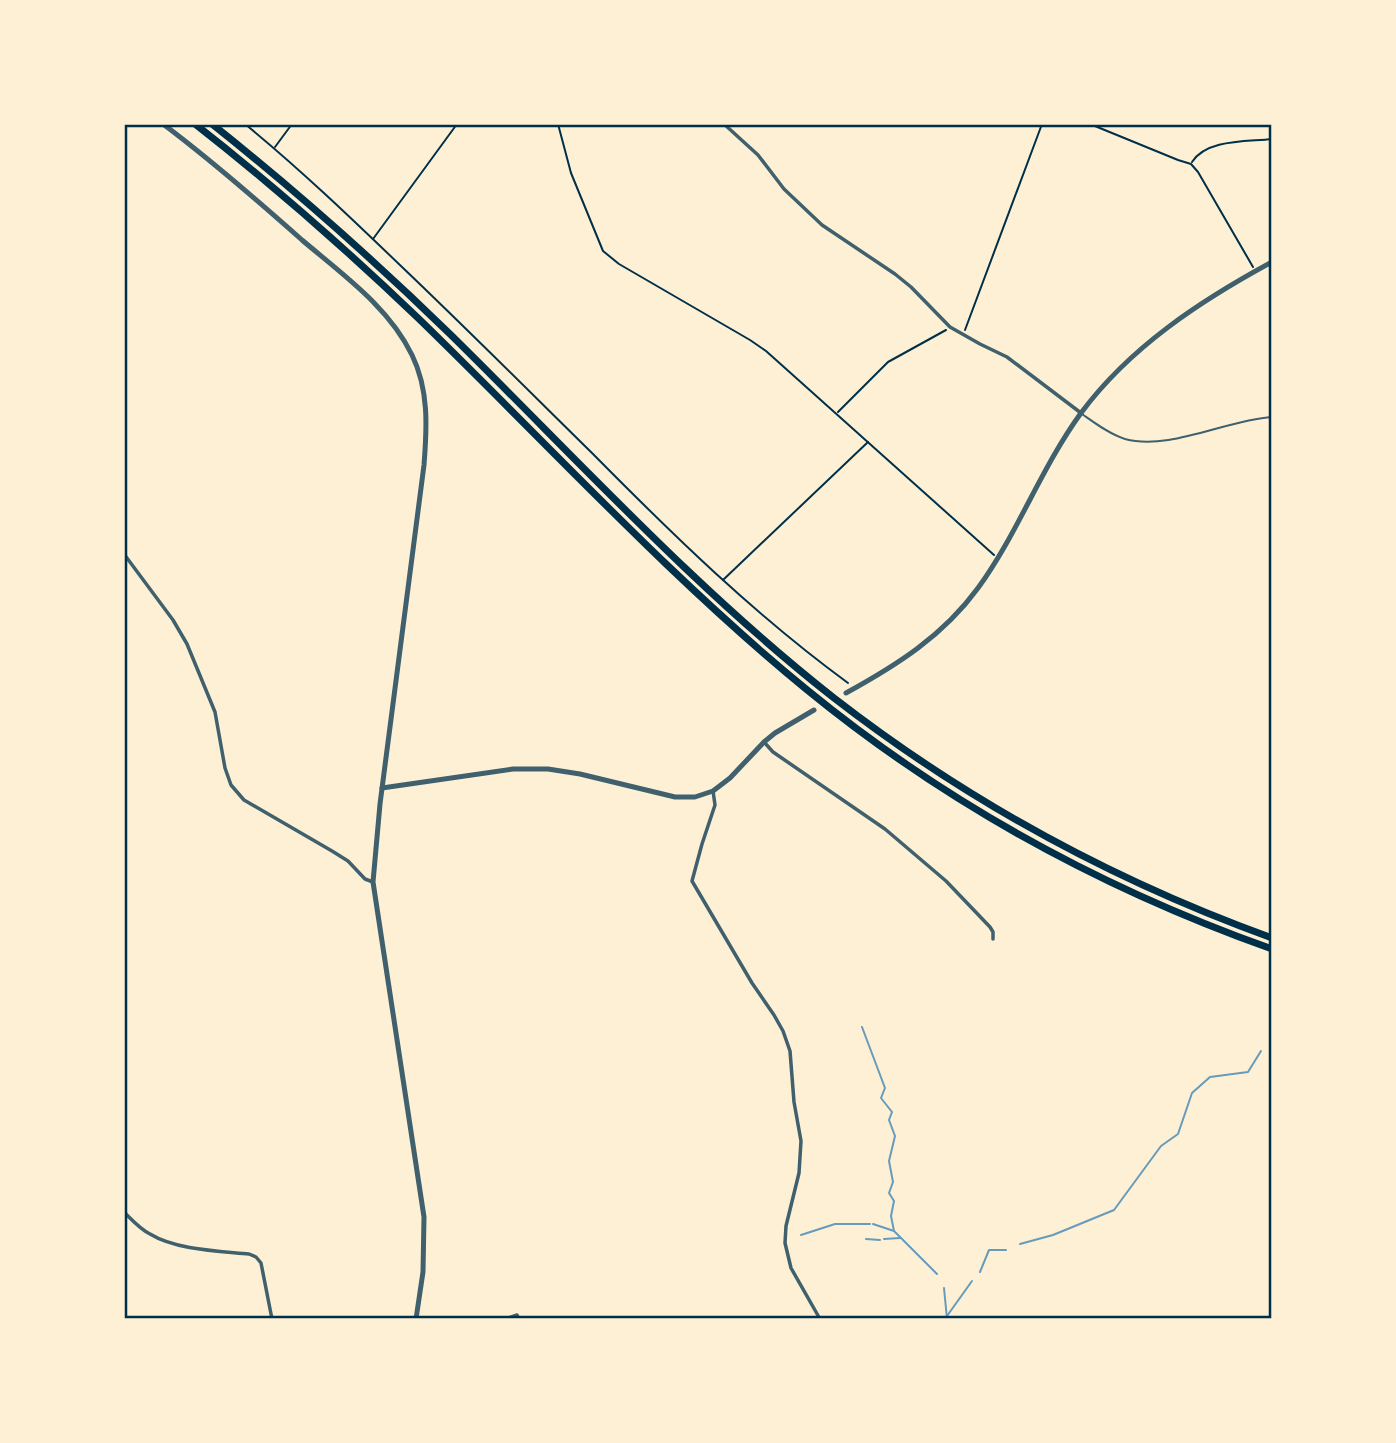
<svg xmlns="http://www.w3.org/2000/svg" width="1396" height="1443" viewBox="0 0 1396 1443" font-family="Rubik,sans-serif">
<rect width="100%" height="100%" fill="#fdf0d5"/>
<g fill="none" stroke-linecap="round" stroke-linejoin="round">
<!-- stream -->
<g stroke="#669bbc" stroke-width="2">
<path d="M862,1027L885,1088L881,1098L892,1112L889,1120L895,1136L889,1161L893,1182L889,1193L894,1201L891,1216L894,1231L937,1274"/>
<path d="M873,1224L894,1231"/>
<path d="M801,1235L835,1224H870"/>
<path d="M866,1239L880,1240"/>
<path d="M884,1239L900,1238"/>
<path d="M1020,1244L1053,1235L1114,1210L1161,1146L1178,1134L1192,1093L1210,1077L1248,1072L1261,1051"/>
<path d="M980,1272L989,1250H1006"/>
<path d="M944,1288L947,1319"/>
<path d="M947,1316L972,1281"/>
</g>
<!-- path -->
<g stroke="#003049" stroke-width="2">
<path d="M245,124C300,169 351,218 402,267C466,328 529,391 592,453C673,535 755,615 848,683"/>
<path d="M558,124L571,173L603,251L619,264L750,340L766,351L994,555"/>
<path d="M1090,124L1178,160L1191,164L1198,172L1253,267"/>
<path d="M275,147L292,124"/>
<path d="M1192,162C1207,139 1246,142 1272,139"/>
<path d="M373,239L457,124"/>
<path d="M965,330L1042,124"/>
<path d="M838,412L888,362L946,330"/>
<path d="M723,580L868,442"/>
</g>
<!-- service -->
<path stroke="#3f606c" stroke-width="2" d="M1082,414C1095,423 1109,434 1125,439C1169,451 1226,420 1272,417"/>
<!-- minor -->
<g stroke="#3f606c" stroke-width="3.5">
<path d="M724,124L758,155L784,189L822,225L895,274L911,287L950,327L980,344L1007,357L1081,413"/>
<path d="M124,554L173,620L187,644L215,712L225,768L231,785L244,800L332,851L348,861L365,879L373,882"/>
<path d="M764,742L773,752L885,829L946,881L990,927L993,932V939"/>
<path d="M713,791L715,805L702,844L692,881L752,983L774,1015L783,1031L790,1051L794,1102L801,1141L799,1173L786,1226L785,1243L791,1268L820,1319"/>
<path d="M124,1212C132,1220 140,1229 150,1234C176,1250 219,1251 249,1254L256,1257L261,1263L272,1319"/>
<path d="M505,1319L517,1315L519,1319"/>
</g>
<!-- tertiary -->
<g stroke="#3f606c" stroke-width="5">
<path d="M163,124C211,160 257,200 302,240C342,274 389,307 412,355C429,390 427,427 424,465L380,804L373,882L424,1217L423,1272L416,1319"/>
<path d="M846,693C897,665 943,636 978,588C1018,533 1041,468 1081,413C1130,347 1200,301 1272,262"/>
<path d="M382,788L513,769H548L580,774L675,797H695L713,791L730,778L764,742L775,733L814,710"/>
</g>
<!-- motorway -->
<g stroke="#003049" stroke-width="7">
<path d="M195,124C273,185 347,250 418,318C547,443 667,575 806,689C944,802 1103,889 1272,949"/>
<path d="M212,124C295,190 375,261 451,335C576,458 695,589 834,698C967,801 1114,881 1272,938"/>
</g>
</g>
<!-- border -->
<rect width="1396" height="1443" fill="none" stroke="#fdf0d5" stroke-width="252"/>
<rect x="126" y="126" width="1144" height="1191" fill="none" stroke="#003049" stroke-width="2.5"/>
</svg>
